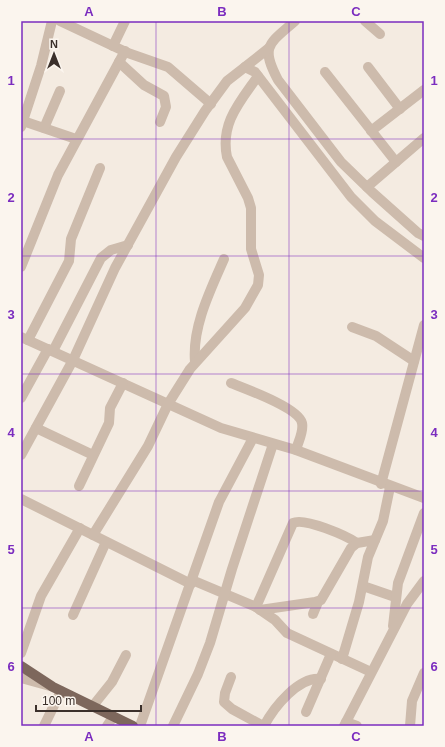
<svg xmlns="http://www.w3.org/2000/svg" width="445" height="747" viewBox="0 0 445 747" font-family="Helvetica,sans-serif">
<rect width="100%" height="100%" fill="#f4ebe1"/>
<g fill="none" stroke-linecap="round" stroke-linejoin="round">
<!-- minor -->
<g stroke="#cdbbac" stroke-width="10">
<path d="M60,21L128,53L168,67L211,104"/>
<path d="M295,21C269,44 260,46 278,80L341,162L372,192L418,233L424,236"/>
<path d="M365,21L380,34"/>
<path d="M113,46L125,21"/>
<path d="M119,62L144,85L164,96L166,107L160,122"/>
<path d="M245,67L269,48"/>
<path d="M368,67L400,109"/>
<path d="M325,72L396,162"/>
<path d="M23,121L76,139"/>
<path d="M21,127L41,66L52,21"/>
<path d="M44,128L60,91"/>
<path d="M371,131L424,90"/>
<path d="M367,187L424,138"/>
<path d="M21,267L58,175L125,51"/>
<path d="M352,327L376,336L414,361"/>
<path d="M21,337L221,428L296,450L424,498"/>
<path d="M28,340L69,261L71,239L100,168"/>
<path d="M53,351L101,258L111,250L128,245"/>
<path d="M195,362C192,327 210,291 224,259"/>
<path d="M231,383C246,389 299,408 302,423C304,432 298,442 296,450"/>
<path d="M21,398L48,349"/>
<path d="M36,428L93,455"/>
<path d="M21,455L73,360L115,268L176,157L205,111L227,81L245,67L255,72L351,197L375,221L424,258"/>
<path d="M381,484L424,325"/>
<path d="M79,486L109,423L110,408L123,383"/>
<path d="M21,499L191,584"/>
<path d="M93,535L148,446L168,404L190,369L245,308L258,285L259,275L251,249V208L248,198L227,157C220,123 240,102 258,76"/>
<path d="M192,580L256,607L275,620L287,633L371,672"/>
<path d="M363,586L395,597"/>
<path d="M256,607L293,523C304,517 347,536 357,543"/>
<path d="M260,610L315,602L321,600L351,548L357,543L375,540"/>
<path d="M313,614L318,602"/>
<path d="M73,615L106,542"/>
<path d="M393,626L398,583L424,513"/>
<path d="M21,653L41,596L80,528"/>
<path d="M342,659L359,602L368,557L383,521L390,487"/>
<path d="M231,677L225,693L224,702L232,709L263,726"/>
<path d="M21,678L50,686"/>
<path d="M92,707L112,682L126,655"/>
<path d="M306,712L331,654"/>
<path d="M346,722L357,726"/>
<path d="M44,726L61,691"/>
<path d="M107,726L113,717"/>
<path d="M140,726L219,502L253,438"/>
<path d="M173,726L198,674L210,643L232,569L273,444"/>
<path d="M264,726C274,707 299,676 321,679"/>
<path d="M344,726L407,604L424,581"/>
<path d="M410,726L412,701L424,673"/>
</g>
<!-- major -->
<path stroke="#7d675c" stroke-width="10" d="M21,666L53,687L133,726"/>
</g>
<!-- grid -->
<path fill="none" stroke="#7b2cbf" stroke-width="1" stroke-opacity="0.55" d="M156,21V726M289,21V726M21,139H424M21,256H424M21,374H424M21,491H424M21,608H424"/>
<!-- border -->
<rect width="445" height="747" fill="none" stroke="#fbf5ee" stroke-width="44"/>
<!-- north arrow -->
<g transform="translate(54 54)" stroke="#fbf5ee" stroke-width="3" paint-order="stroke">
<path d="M0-3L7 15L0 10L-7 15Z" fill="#3b302b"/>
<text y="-6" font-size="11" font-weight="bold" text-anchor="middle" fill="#3b302b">N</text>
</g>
<!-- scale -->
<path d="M36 705v6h105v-6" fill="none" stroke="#3b302b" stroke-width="2"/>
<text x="42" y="705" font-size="12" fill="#3b302b" stroke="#fbf5ee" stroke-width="3" paint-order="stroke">100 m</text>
<rect x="22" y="22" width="401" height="703" fill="none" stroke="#7b2cbf" stroke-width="1.5"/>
<g font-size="13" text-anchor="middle" font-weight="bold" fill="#7b2cbf">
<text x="89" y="16">A</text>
<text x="222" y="16">B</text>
<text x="356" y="16">C</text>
<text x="11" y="85">1</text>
<text x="434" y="85">1</text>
<text x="11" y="202">2</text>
<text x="434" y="202">2</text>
<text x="11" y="319">3</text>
<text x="434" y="319">3</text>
<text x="11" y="437">4</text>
<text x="434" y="437">4</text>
<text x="11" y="554">5</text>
<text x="434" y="554">5</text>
<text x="11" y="671">6</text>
<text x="434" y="671">6</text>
<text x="89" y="741">A</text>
<text x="222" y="741">B</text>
<text x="356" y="741">C</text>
</g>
</svg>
